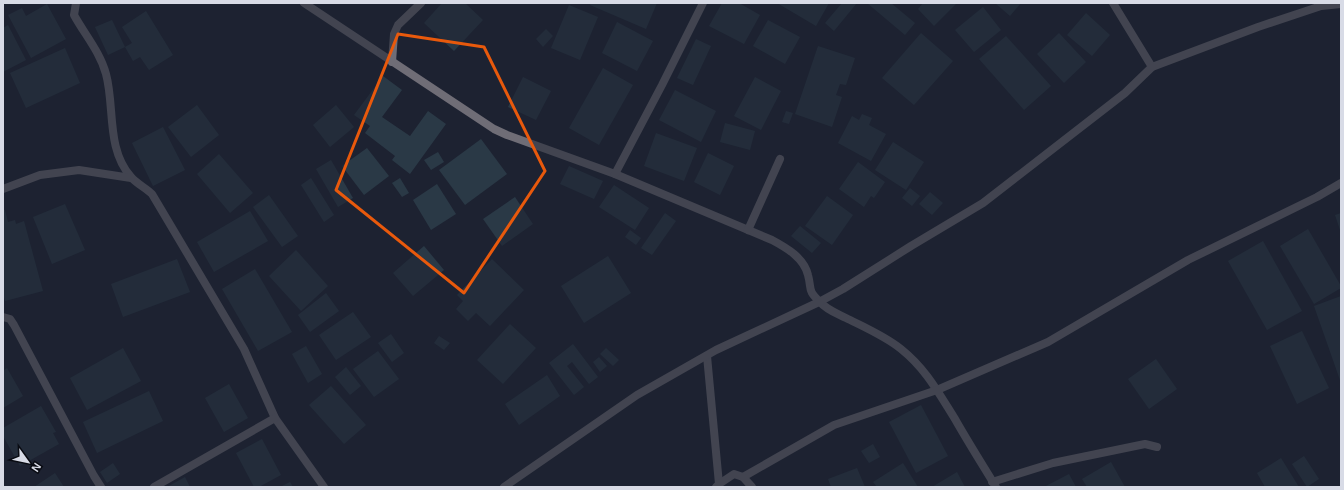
<svg xmlns="http://www.w3.org/2000/svg" width="1344" height="490" viewBox="0 0 1344 490" font-family="Arial,sans-serif">
<rect width="100%" height="100%" fill="#1d2231"/>
<!-- building -->
<g fill="#2a3946">
<path d="M442,3H465L483,20L454,51L424,23Z"/>
<path d="M591,3H657L646,29L590,5Z"/>
<path d="M722,3H739L760,15L744,44L709,26Z"/>
<path d="M777,3H829L816,26Z"/>
<path d="M842,3H857L834,31L825,23Z"/>
<path d="M867,3H891L915,23L905,35Z"/>
<path d="M923,3H957L934,26L918,9Z"/>
<path d="M995,3H1021L1010,16Z"/>
<path d="M47,4L66,39L31,58L8,15L22,8L26,16Z"/>
<path d="M569,5L598,17L580,60L551,48Z"/>
<path d="M983,7L1001,30L974,52L955,30Z"/>
<path d="M146,11L173,55L149,70L140,57L133,61L125,47L132,43L122,27Z"/>
<path d="M1086,13L1110,35L1092,56L1067,35Z"/>
<path d="M112,20L125,47L108,55L95,27Z"/>
<path d="M768,20L800,37L785,64L753,46Z"/>
<path d="M617,22L653,41L637,71L602,53Z"/>
<path d="M8,25L26,60L3,72V28Z"/>
<path d="M546,29L553,36L543,47L536,39Z"/>
<path d="M921,33L953,61L914,105L882,78Z"/>
<path d="M1059,33L1086,62L1064,83L1037,54Z"/>
<path d="M1006,36L1051,86L1024,110L979,59Z"/>
<path d="M696,39L711,46L693,85L677,78Z"/>
<path d="M818,46L855,58L846,85L840,84L836,95L842,97L832,127L795,114Z"/>
<path d="M65,48L80,83L26,108L10,73Z"/>
<path d="M603,68L633,85L599,145L569,128Z"/>
<path d="M383,76L402,90L382,117L410,136L428,111L446,124L410,174L392,160L395,156L365,133L370,126L354,115Z"/>
<path d="M523,77L551,91L536,120L508,107Z"/>
<path d="M755,77L781,91L761,130L734,116Z"/>
<path d="M675,90L716,111L701,142L659,120Z"/>
<path d="M197,105L219,135L191,157L168,127Z"/>
<path d="M336,105L354,127L330,147L313,125Z"/>
<path d="M786,111L793,113L789,124L782,122Z"/>
<path d="M862,114L872,118L869,125L886,134L871,161L838,143L852,116L859,120Z"/>
<path d="M725,123L755,131L750,150L720,142Z"/>
<path d="M163,127L185,170L153,186L132,143Z"/>
<path d="M656,133L697,148L684,181L644,166Z"/>
<path d="M481,139L507,174L465,205L439,170Z"/>
<path d="M893,142L924,162L906,190L875,170Z"/>
<path d="M367,148L389,176L364,195L342,166Z"/>
<path d="M438,152L444,162L431,170L424,160Z"/>
<path d="M708,153L734,166L720,195L694,182Z"/>
<path d="M219,154L253,193L230,213L197,174Z"/>
<path d="M331,160L353,198L338,207L316,169Z"/>
<path d="M858,162L885,182L874,198L871,196L864,207L839,189Z"/>
<path d="M569,166L603,181L594,199L560,184Z"/>
<path d="M311,178L334,215L324,222L301,185Z"/>
<path d="M400,178L409,193L402,197L392,183Z"/>
<path d="M437,184L456,214L431,230L413,200Z"/>
<path d="M614,185L649,208L635,230L599,207Z"/>
<path d="M910,188L920,196L912,206L902,198Z"/>
<path d="M930,192L943,203L932,215L919,204Z"/>
<path d="M269,195L298,236L282,247L253,207Z"/>
<path d="M827,196L853,215L832,245L805,226Z"/>
<path d="M515,197L533,224L502,246L483,219Z"/>
<path d="M65,204L85,250L52,264L33,217Z"/>
<path d="M3,210H5L8,222L15,220L16,224L24,221L43,291L5,301L3,294Z"/>
<path d="M250,211L268,241L214,272L197,242Z"/>
<path d="M665,213L676,221L652,255L641,248Z"/>
<path d="M1341,213V233L1335,215Z"/>
<path d="M800,226L821,243L812,253L791,236Z"/>
<path d="M1308,229L1341,286V288L1314,304L1280,246Z"/>
<path d="M630,230L641,238L636,245L625,237Z"/>
<path d="M1263,241L1302,311L1267,330L1228,261Z"/>
<path d="M424,246L444,270L413,296L393,273Z"/>
<path d="M296,250L328,286L301,311L269,276Z"/>
<path d="M608,256L631,293L584,323L561,286Z"/>
<path d="M177,259L190,292L123,317L111,284Z"/>
<path d="M492,259L524,290L490,326L476,313L468,321L456,309L463,301L457,295Z"/>
<path d="M255,269L292,332L258,351L222,289Z"/>
<path d="M326,293L339,311L310,332L298,315Z"/>
<path d="M1341,296V383L1314,306Z"/>
<path d="M353,312L371,337L336,360L319,335Z"/>
<path d="M510,324L536,348L503,384L477,360Z"/>
<path d="M1302,331L1329,388L1297,404L1270,346Z"/>
<path d="M391,334L404,353L392,362L378,343Z"/>
<path d="M439,336L450,343L444,350L434,343Z"/>
<path d="M573,344L598,377L589,384L572,362L567,366L584,387L574,395L549,363Z"/>
<path d="M306,346L322,374L308,383L292,354Z"/>
<path d="M123,348L141,381L87,410L70,378Z"/>
<path d="M606,348L619,360L613,366L600,354Z"/>
<path d="M378,351L399,379L374,397L353,369Z"/>
<path d="M599,357L607,366L600,372L593,362Z"/>
<path d="M1156,359L1177,389L1149,409L1128,379Z"/>
<path d="M346,367L361,386L350,395L335,377Z"/>
<path d="M7,368L23,396L3,408V371Z"/>
<path d="M547,375L560,396L519,425L505,404Z"/>
<path d="M229,384L248,418L224,432L205,398Z"/>
<path d="M331,386L366,425L344,444L309,405Z"/>
<path d="M149,391L163,421L97,453L83,422Z"/>
<path d="M921,405L948,456L916,473L889,422Z"/>
<path d="M41,406L56,432L53,433L59,444L20,466L3,436V428Z"/>
<path d="M262,439L281,475L259,487H254L236,453Z"/>
<path d="M873,444L880,457L869,463L861,451Z"/>
<path d="M1304,456L1319,479L1307,487L1292,464Z"/>
<path d="M1281,458L1299,487H1265L1257,473Z"/>
<path d="M1111,462L1125,487H1087L1082,479Z"/>
<path d="M113,463L120,474L107,483L100,472Z"/>
<path d="M903,463L918,487H877L873,482Z"/>
<path d="M857,468L865,487H831L828,479Z"/>
<path d="M957,472L965,487H932Z"/>
<path d="M55,473L64,487H34Z"/>
<path d="M1069,474L1076,487H1044Z"/>
<path d="M185,477L190,487H167Z"/>
<path d="M290,482L293,487H280Z"/>
</g>
<g fill="none" stroke-linecap="round" stroke-linejoin="round">
<!-- street -->
<g stroke="#6f6d76" stroke-width="8">
<path d="M76,3L74,15C85,35 100,52 106,74C115,107 106,149 131,177C137,184 146,188 152,194L244,349L275,418L324,487"/>
<path d="M304,3L494,129L507,135L615,174L772,240C787,248 804,258 808,275C812,290 807,290 820,302C827,310 836,313 846,318C864,327 885,336 901,349C926,369 938,392 955,419C968,442 982,464 996,487"/>
<path d="M1113,3L1152,67"/>
<path d="M392,62L394,34L398,25L421,3"/>
<path d="M615,174L662,85L703,3"/>
<path d="M3,189L40,175L79,170L131,178"/>
<path d="M748,230L780,159"/>
<path d="M3,317L10,319L14,325L94,476L101,487"/>
<path d="M707,356L719,484L716,487"/>
<path d="M743,477L834,425L937,390L1048,342L1188,260L1317,197L1341,183"/>
<path d="M992,482L1053,463L1145,444L1157,447"/>
<path d="M719,484L734,474L743,477L752,487"/>
<path d="M154,487L275,418"/>
<path d="M504,487L637,395L716,350L819,302L843,289L911,246L983,203L1125,93L1152,67L1258,27L1321,6L1341,4"/>
</g>
</g>
<!-- marked area -->
<path d="M0 0H1344V490H0ZM398,34L484,47L545,171L464,293L336,190Z" fill="#1d2231" fill-opacity=".55" fill-rule="evenodd"/>
<path fill="none" stroke="#e8590c" stroke-width="3" stroke-linejoin="round" d="M398,34L484,47L545,171L464,293L336,190Z"/>
<!-- border -->
<rect width="1344" height="490" fill="none" stroke="#d8dbe6" stroke-width="8"/>
<!-- north arrow -->
<g transform="translate(28 462) rotate(123)" stroke="#090b12" stroke-width="3" paint-order="stroke">
<path d="M0-3L7 15L0 10L-7 15Z" fill="#d8dbe6"/>
<text y="-6" font-size="11" font-weight="bold" text-anchor="middle" fill="#d8dbe6">N</text>
</g>
</svg>
